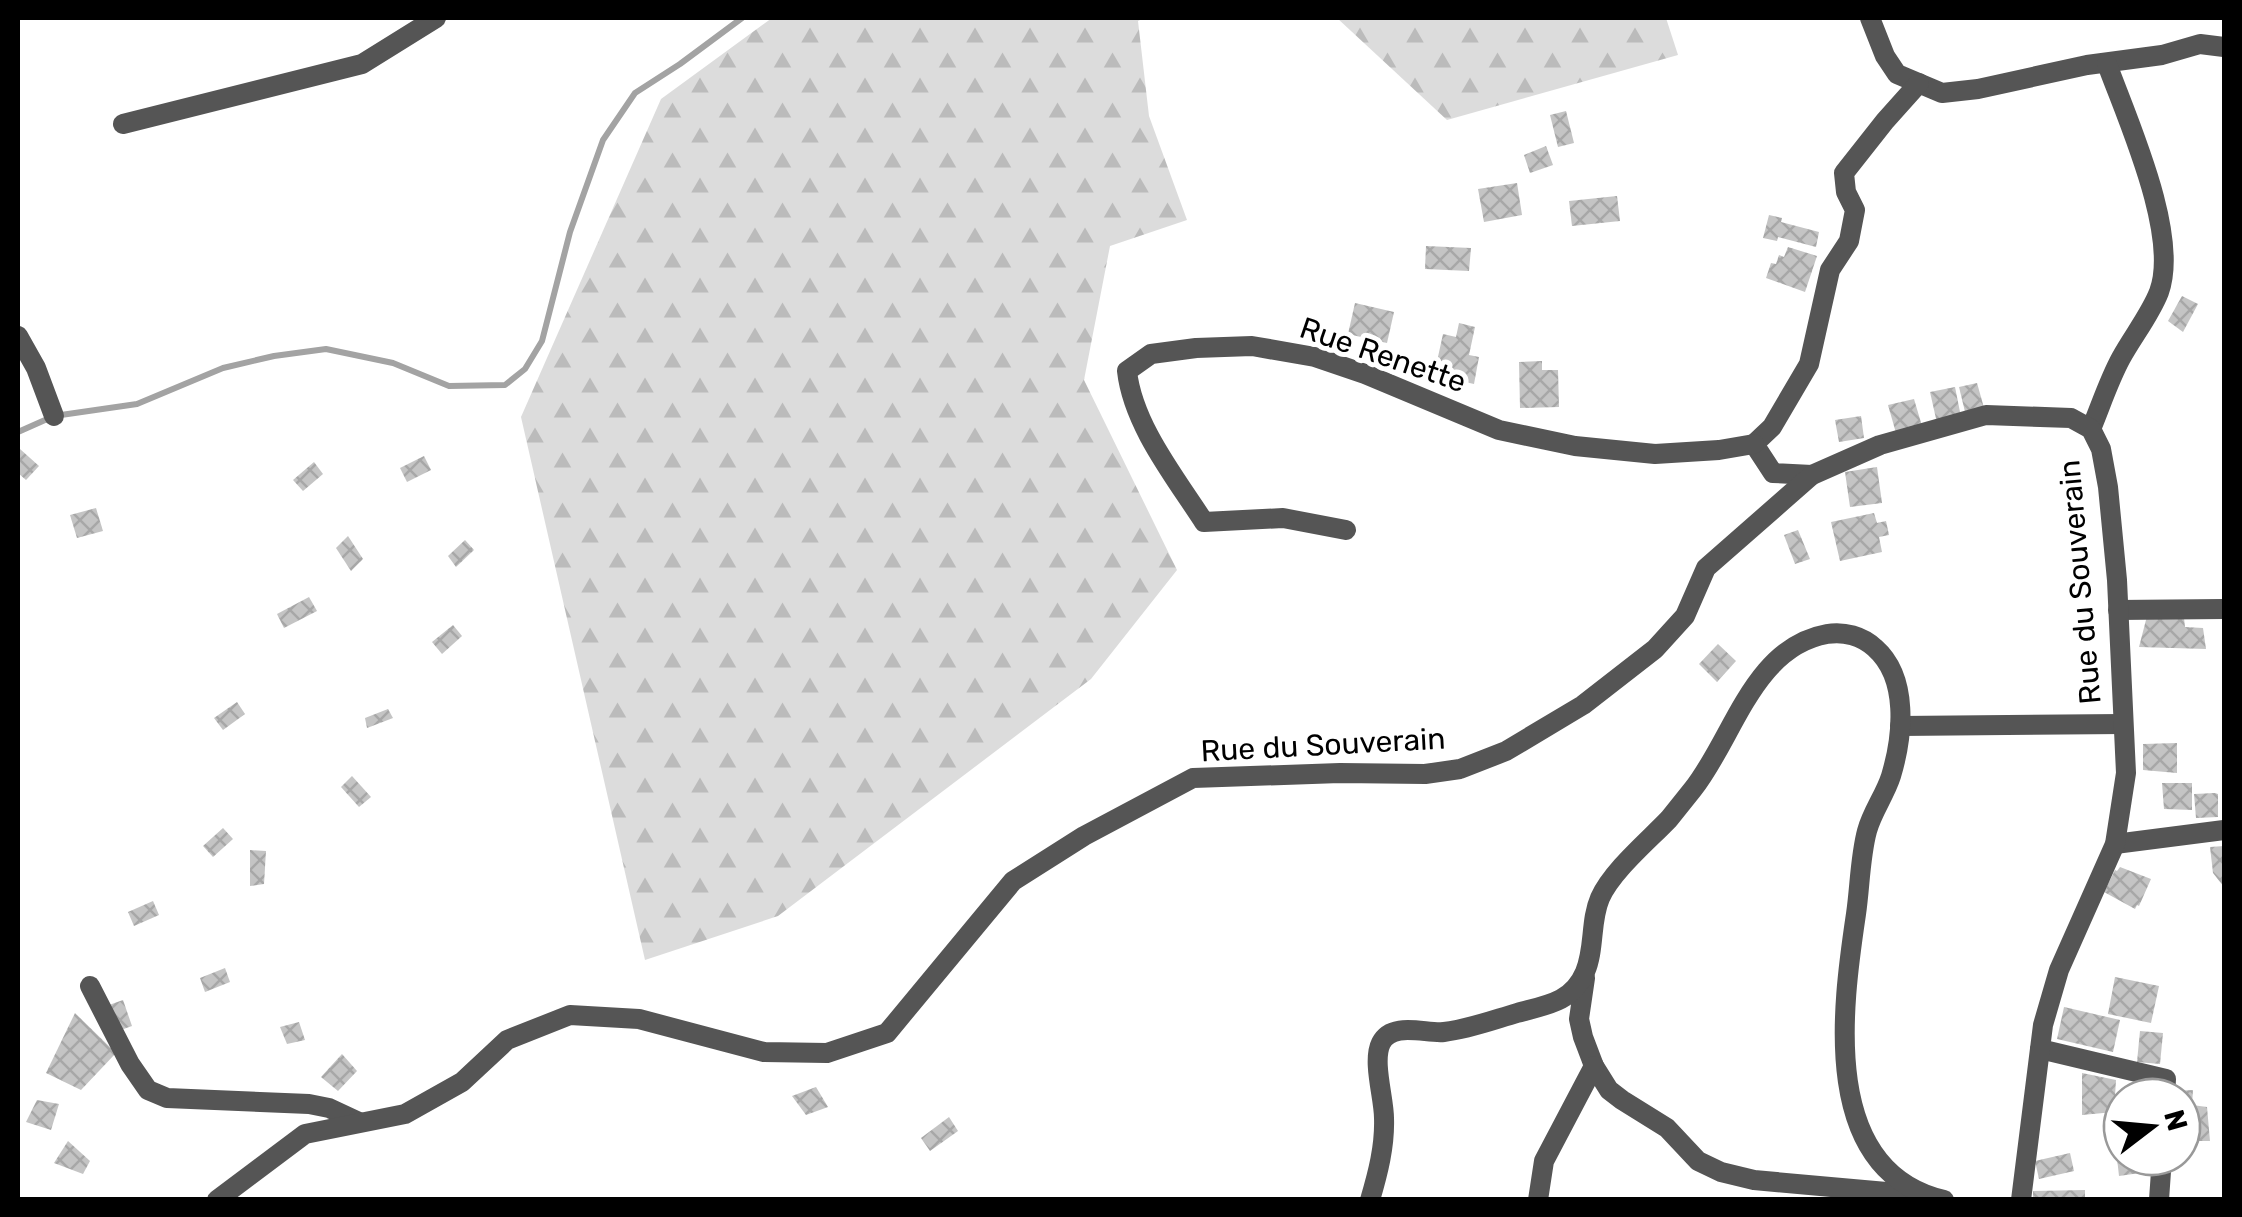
<svg xmlns="http://www.w3.org/2000/svg" width="2242" height="1217" viewBox="0 0 2242 1217" font-family="Rubik,sans-serif">
<defs>
<pattern id="forest-firs" width="22" height="20" patternUnits="userSpaceOnUse" patternTransform="scale(2.5)"><rect width="22" height="20" fill="#dcdcdc"/><path d="M5 1l3.5 6h-7zM16 11l3.5 6h-7z" fill="#bbb"/></pattern>
<pattern id="building-cross-hatch" width="8" height="8" patternUnits="userSpaceOnUse" patternTransform="scale(2.5)"><rect width="8" height="8" fill="#c4c4c4"/><path d="M0 0l8 8M0 8l8-8" fill="none" stroke="#a7a7a7"/></pattern>
</defs>
<rect width="100%" height="100%" fill="#fff"/>
<!-- forest -->
<g fill="url(#forest-firs)">
<path d="M772,18H1144L1138,21L1149,116L1187,220L1110,246L1084,380L1177,570L1091,679L778,916L645,960L521,417L661,99Z"/>
<path d="M1337,18H1666L1678,55L1447,120Z"/>
</g>
<g fill="none" stroke-linecap="round" stroke-linejoin="round">
<!-- stream -->
<path stroke="#a3a3a3" stroke-width="6" d="M18,432L54,416L137,404L223,368L274,356L326,349L393,363L449,386L505,385L525,369L542,341L570,232L603,140L635,93L680,64L742,18"/>
</g>
<!-- building -->
<g fill="url(#building-cross-hatch)">
<path d="M1566,111L1574,143L1558,147L1550,115Z"/>
<path d="M1546,146L1553,165L1530,173L1524,155Z"/>
<path d="M1517,183L1522,215L1484,222L1478,189Z"/>
<path d="M1617,196L1620,221L1572,226L1569,201Z"/>
<path d="M1769,215L1782,218L1781,222L1819,232L1816,247L1778,237L1777,241L1763,238Z"/>
<path d="M1426,246L1471,248L1469,271L1425,269Z"/>
<path d="M1788,247L1817,256L1805,292L1766,278L1771,263L1776,264L1779,255L1784,257Z"/>
<path d="M2182,296L2198,304L2183,332L2168,321Z"/>
<path d="M1355,303L1394,312L1387,343L1348,334Z"/>
<path d="M1459,323L1475,327L1469,355L1479,357L1474,384L1434,375L1443,334L1456,337Z"/>
<path d="M1542,361V370H1558L1559,407L1520,408L1519,362Z"/>
<path d="M1977,383L1986,415L1967,420L1959,387Z"/>
<path d="M1955,387L1961,417L1937,423L1930,392Z"/>
<path d="M1914,399L1922,426L1896,433L1888,405Z"/>
<path d="M1861,416L1864,438L1839,442L1835,420Z"/>
<path d="M20,449L39,466L26,480L18,473V452Z"/>
<path d="M424,456L431,470L407,482L400,468Z"/>
<path d="M314,462L323,474L303,491L293,480Z"/>
<path d="M1877,467L1882,503L1850,507L1845,472Z"/>
<path d="M96,508L103,531L77,538L70,515Z"/>
<path d="M1874,513L1877,523L1886,521L1889,535L1879,537L1882,552L1840,561L1831,522Z"/>
<path d="M1798,530L1810,559L1795,564L1784,535Z"/>
<path d="M348,536L363,559L351,571L336,548Z"/>
<path d="M465,540L474,550L456,567L448,556Z"/>
<path d="M309,597L317,611L284,628L277,614Z"/>
<path d="M2147,616L2184,618L2185,627L2203,628L2206,649L2139,647Z"/>
<path d="M453,625L462,636L442,654L432,642Z"/>
<path d="M1718,644L1736,661L1717,682L1699,664Z"/>
<path d="M237,702L245,714L223,730L214,718Z"/>
<path d="M388,709L393,718L367,728L365,718Z"/>
<path d="M2177,743V773L2143,770V744Z"/>
<path d="M352,776L371,797L359,807L341,787Z"/>
<path d="M2162,783H2192V810L2164,809Z"/>
<path d="M2215,793L2218,794V817L2196,818L2194,794Z"/>
<path d="M223,828L233,839L213,857L203,846Z"/>
<path d="M2224,846V887L2213,873L2210,847Z"/>
<path d="M250,850L266,851L264,884L250,886Z"/>
<path d="M2120,867L2151,879L2139,906L2137,905L2135,909L2104,892L2115,870L2117,871Z"/>
<path d="M153,901L159,915L134,926L128,912Z"/>
<path d="M225,968L230,982L205,992L200,978Z"/>
<path d="M2115,977L2159,986L2151,1023L2108,1014Z"/>
<path d="M123,1000L132,1026L118,1031L109,1005Z"/>
<path d="M2064,1007L2120,1020L2113,1052L2057,1039Z"/>
<path d="M75,1013L116,1053L81,1090L46,1073Z"/>
<path d="M299,1022L305,1040L287,1044L280,1027Z"/>
<path d="M2140,1031L2163,1033L2160,1064L2137,1062Z"/>
<path d="M342,1054L357,1071L338,1091L321,1077Z"/>
<path d="M2082,1073L2116,1080L2114,1112L2082,1115Z"/>
<path d="M816,1087L828,1107L806,1115L792,1096Z"/>
<path d="M2193,1090L2192,1105L2207,1107L2210,1141H2182V1097H2174V1091Z"/>
<path d="M37,1100L59,1104L51,1130L26,1122Z"/>
<path d="M949,1117L958,1131L930,1151L921,1138Z"/>
<path d="M2122,1138V1157H2146L2147,1172L2119,1176L2115,1140Z"/>
<path d="M68,1141L90,1161L83,1174L54,1163Z"/>
<path d="M2070,1153L2074,1171L2039,1179L2035,1161Z"/>
<path d="M2085,1190V1200H2033V1191Z"/>
</g>
<g fill="none" stroke-linecap="round" stroke-linejoin="round">
<!-- minor -->
<g stroke="#555" stroke-width="20">
<path d="M1870,18L1885,56L1897,74L1942,93L1978,89L2087,65L2162,55L2200,44L2224,47"/>
<path d="M123,124L362,64L436,18"/>
<path d="M18,336L36,368L54,416"/>
<path d="M2091,429C2101,405 2109,380 2121,358C2133,336 2150,315 2159,292C2180,235 2127,119 2107,64"/>
<path d="M1812,475L1773,473L1754,444L1772,427L1809,364L1830,270L1849,241L1855,210L1846,192L1844,173L1885,121L1919,83"/>
<path d="M1346,530L1283,518L1204,522C1175,477 1133,425 1127,371L1151,354L1196,348L1252,346L1315,357L1365,374L1499,430L1575,446L1655,454L1719,450L1754,444"/>
<path d="M2118,610L2224,609"/>
<path d="M1900,726L2123,724"/>
<path d="M2115,844L2224,830"/>
<path d="M1585,978L1579,1019L1583,1037L1594,1066L1609,1090L1622,1100L1667,1128L1698,1161L1721,1172L1754,1180L1920,1195"/>
<path d="M90,986L130,1064L148,1090L167,1098L309,1104L329,1108L359,1122"/>
<path d="M2040,1049L2166,1079L2165,1097"/>
<path d="M217,1200L305,1134L405,1114L462,1082L507,1040L570,1015L639,1019L764,1052L827,1053L887,1033L1013,881L1084,836L1193,778L1340,773L1425,774L1460,769L1506,751L1583,705L1655,649L1685,616L1706,568L1812,475L1880,445L1986,415L2071,418L2091,429L2101,449L2108,487L2117,580L2126,773L2115,844L2059,970L2043,1025L2021,1200"/>
<path d="M1370,1200C1378,1173 1385,1146 1384,1118C1384,1098 1372,1061 1381,1043C1392,1021 1426,1034 1444,1032C1469,1029 1493,1020 1517,1013C1531,1009 1548,1006 1561,999C1572,993 1580,984 1585,972C1595,949 1590,921 1600,898C1612,871 1648,841 1669,819C1677,809 1685,799 1693,789C1733,739 1753,647 1827,634C1844,631 1862,636 1875,648C1909,678 1903,736 1891,776C1885,795 1872,812 1867,831C1860,857 1860,887 1856,914C1842,1008 1819,1171 1944,1200"/>
<path d="M1538,1200L1544,1161L1594,1066"/>
<path d="M2159,1200L2162,1157"/>
</g>
</g>
<g text-anchor="middle" dominant-baseline="central" stroke-width="10" stroke-linejoin="round" paint-order="stroke">
<!-- street labels -->
<g font-size="30" fill="#000" stroke="#fff">
<text transform="translate(1383 355) rotate(19)">Rue Renette</text>
<text transform="translate(2080 582) rotate(-95)">Rue du Souverain</text>
<text transform="translate(1323 745) rotate(-3)">Rue du Souverain</text>
</g>
</g>
<!-- border -->
<rect width="2242" height="1217" fill="none" stroke="#000000" stroke-width="40"/>
<!-- north arrow -->
<g transform="translate(2152 1127) rotate(74)"><circle r="48" fill="#ffffff" stroke="#999999" stroke-width="2.5"/>
<path d="M0-8L18 38L0 25L-18 38Z" fill="#000000"/>
<text y="-15" font-size="28" font-weight="bold" text-anchor="middle" fill="#000000">N</text>
</g>
</svg>
